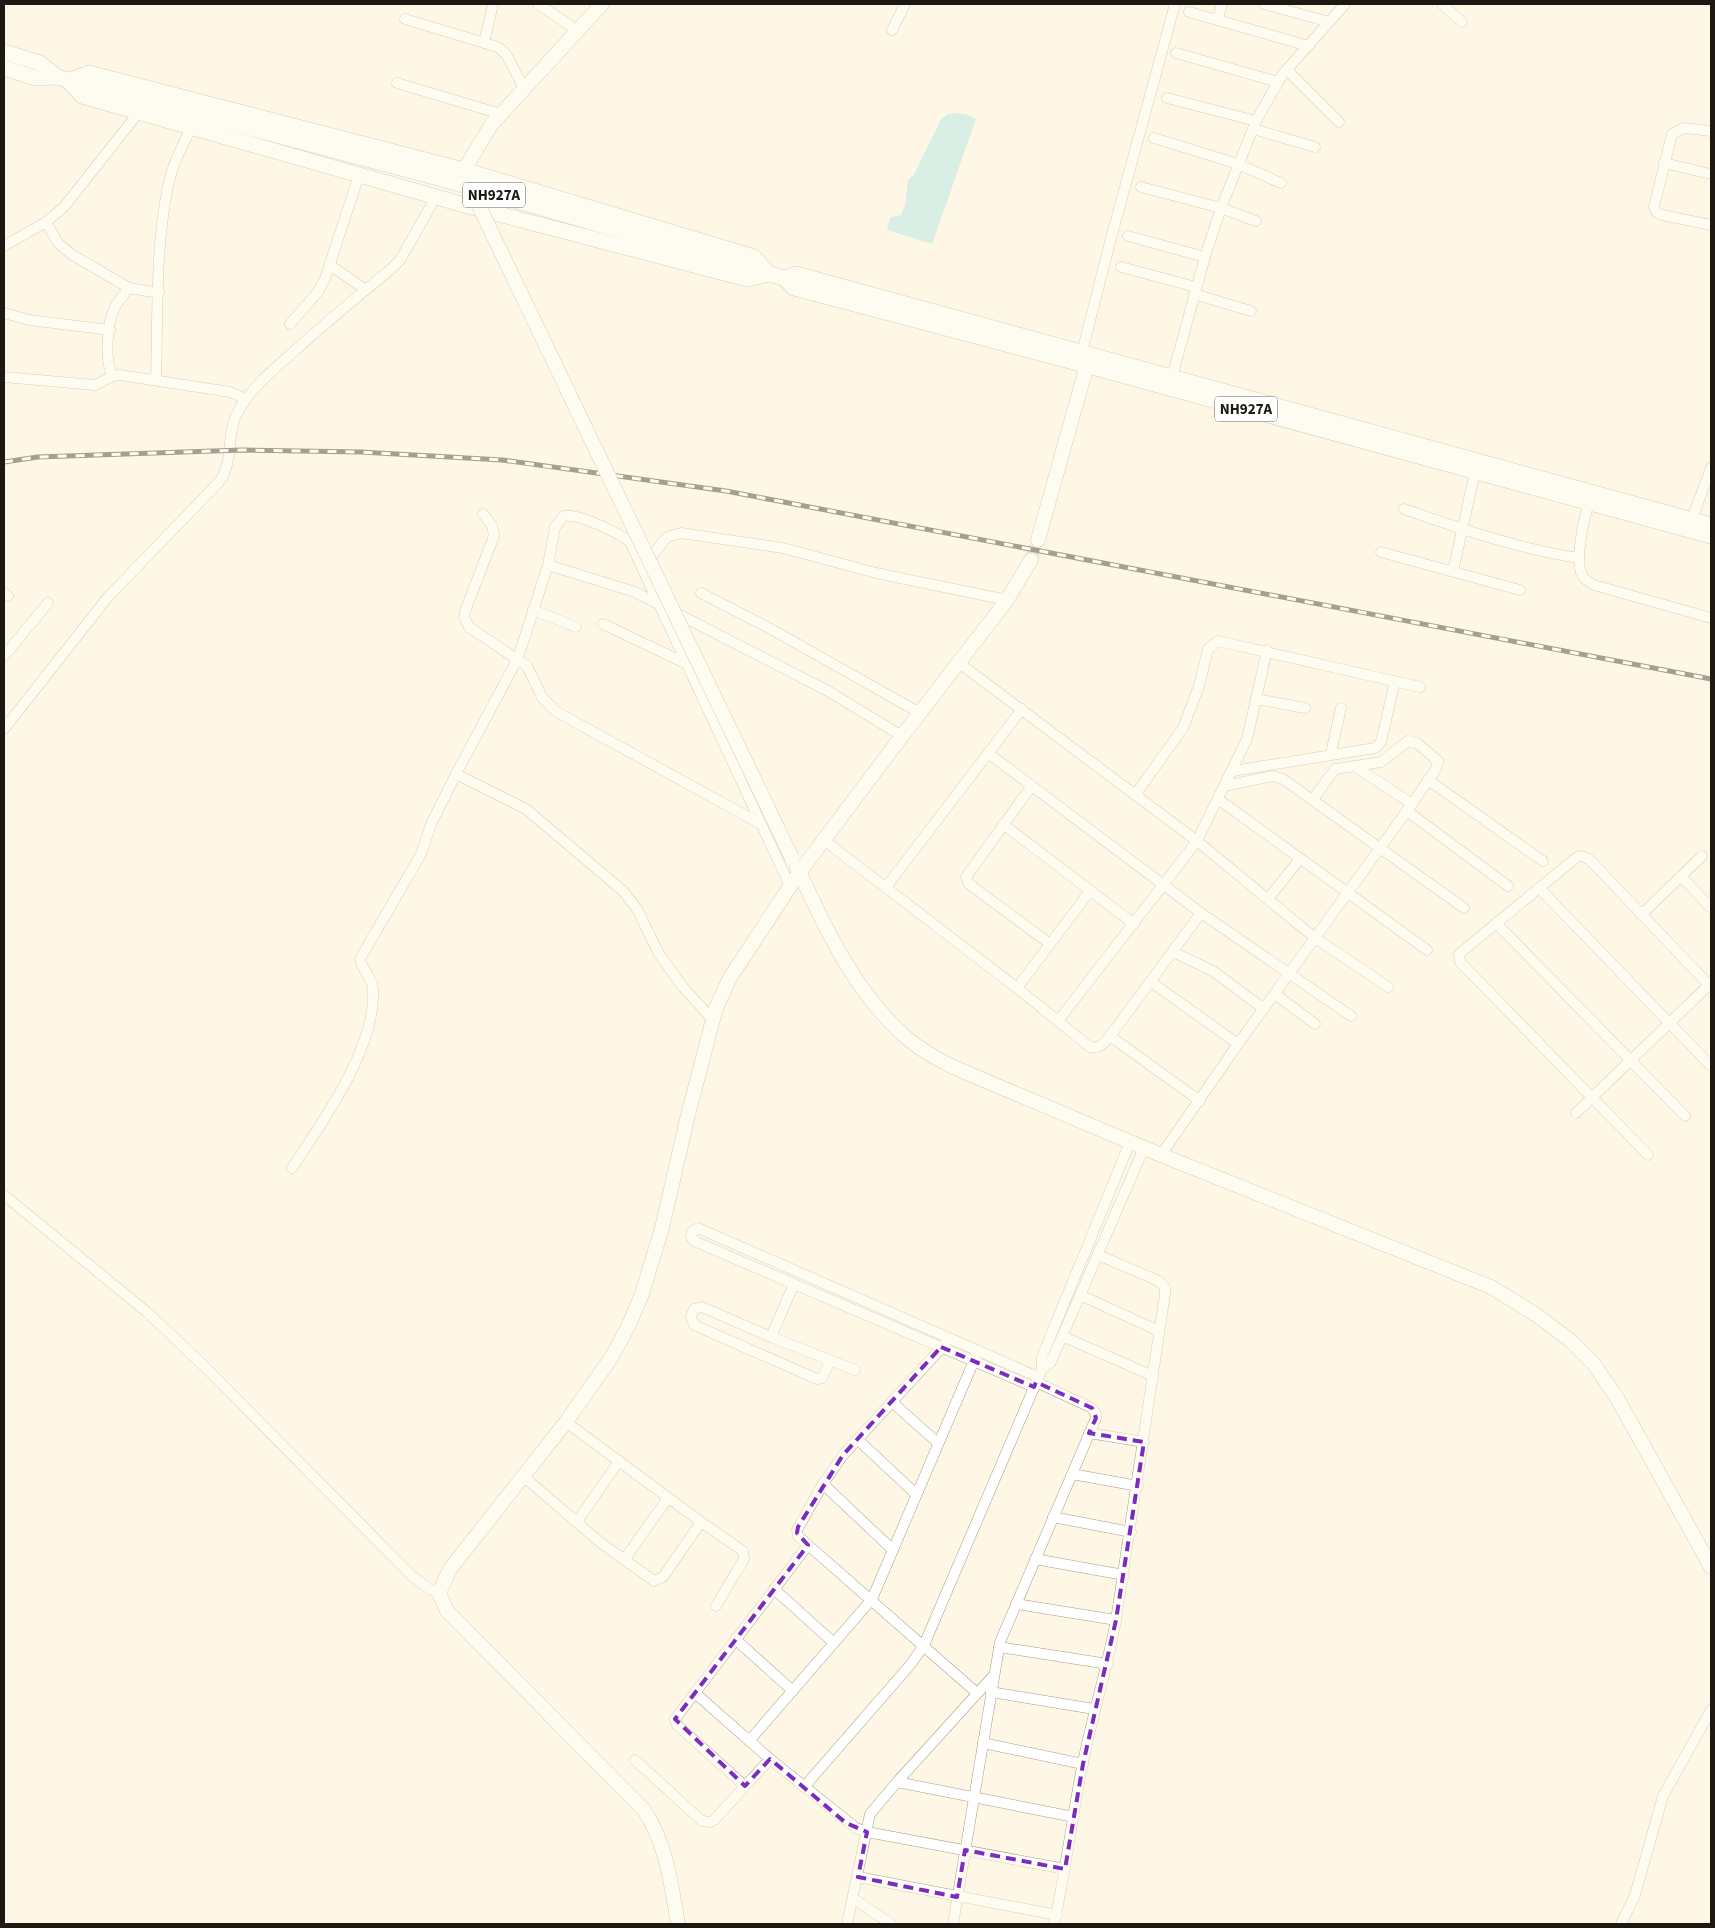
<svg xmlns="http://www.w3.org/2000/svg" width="1715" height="1928" viewBox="0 0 1715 1928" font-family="'Source Sans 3',sans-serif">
<rect width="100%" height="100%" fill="#fef7e6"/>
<!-- water -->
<path fill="#ade2e3" d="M957,113L969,115L976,119L932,244L887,230L890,218L901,215L905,206L908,180L914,175L941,119L948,114Z"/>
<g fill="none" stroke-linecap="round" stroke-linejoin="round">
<!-- major-tunnel -->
<path stroke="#dcd6c6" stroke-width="14" stroke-dasharray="14 7" stroke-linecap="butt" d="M1031,560L1038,540"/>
<!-- minor casing -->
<g stroke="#a69e8a" stroke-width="11">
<g id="minor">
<path d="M538,4L578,31"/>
<path d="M1264,4L1329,22"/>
<path d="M1442,4L1462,22"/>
<path d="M1189,12L1309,46"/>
<path d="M1218,18L1222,4"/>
<path d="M405,19L498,47L506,54L524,88"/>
<path d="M892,30L905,4"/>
<path d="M484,43L493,4"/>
<path d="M1176,53L1278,82"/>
<path d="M1287,70L1339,122"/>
<path d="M397,83L501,114"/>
<path d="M1167,98L1256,121"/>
<path d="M1253,129L1315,147"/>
<path d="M1711,131L1684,128L1672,134L1654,207L1656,212L1662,215L1711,225"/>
<path d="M1154,138L1238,164L1281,183"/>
<path d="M1664,163L1711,174"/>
<path d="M1141,187L1221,208L1256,221"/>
<path d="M46,222L58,243L71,254L129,288L159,293"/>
<path d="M1128,236L1205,257"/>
<path d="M4,246L46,222L64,207L139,112"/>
<path d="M330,265L366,290"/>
<path d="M1121,267L1196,287"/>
<path d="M1194,294L1251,311"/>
<path d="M4,313L29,320L110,330"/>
<path d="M290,324L317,293L325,279L359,175"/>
<path d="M1082,352L1110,242L1175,4"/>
<path d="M113,376C104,361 107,323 115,307C119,300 124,294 129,288"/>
<path d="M4,377L95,385L113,376L120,375L230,392L246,399"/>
<path d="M1172,377L1205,257L1221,208L1256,121L1282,75L1345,4"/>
<path d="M156,380C158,316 155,249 168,186C172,165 183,145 192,126"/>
<path d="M1590,497C1585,514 1574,560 1582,575C1584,580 1589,582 1594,585L1711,618"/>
<path d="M1404,509C1461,529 1519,549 1579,558"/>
<path d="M483,514L492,525L494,536L465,611L464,617L469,627L527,666L542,697L555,711L761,824"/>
<path d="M1692,519L1711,468"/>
<path d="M1381,552L1520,590"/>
<path d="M646,563L667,537L681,533L783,548L876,573L1007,600"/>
<path d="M548,565L635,592L828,691L902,736"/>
<path d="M1453,571L1475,472"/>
<path d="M4,593L8,596"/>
<path d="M701,593L771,629L920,713"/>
<path d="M533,610L576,627"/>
<path d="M603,624L687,664"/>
<path d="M4,656L48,603"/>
<path d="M959,663L1197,841L1315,938L1388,987"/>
<path d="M1256,699L1305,708"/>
<path d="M4,729L108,597L219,482C235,461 225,432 239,410C251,388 273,370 291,354C324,324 357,297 391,269L400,260L436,197"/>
<path d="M988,753L1201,913L1351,1016"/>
<path d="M1331,753L1341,708"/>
<path d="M1356,767L1412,804"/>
<path d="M1233,771L1375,748L1381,742L1395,681"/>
<path d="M456,774L526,809L623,891L637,909L659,954L683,987L713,1020"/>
<path d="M1428,780L1543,861"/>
<path d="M1225,786L1273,776L1283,779L1464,908"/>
<path d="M1031,787L966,877L969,884L1050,944"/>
<path d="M1135,795L1183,728L1199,686L1208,649L1218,641L1420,687"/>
<path d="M1218,799L1427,950"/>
<path d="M1407,811L1508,886"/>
<path d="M1003,824L1134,924"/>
<path d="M825,841L1017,988L1090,1047C1100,1049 1104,1043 1110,1036L1201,913"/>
<path d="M1681,876L1711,908"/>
<path d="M886,887L1022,709"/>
<path d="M1539,888L1711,1066"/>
<path d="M1268,899L1300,859"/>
<path d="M1641,915L1702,856"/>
<path d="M1496,923L1685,1116"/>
<path d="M1173,952L1213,971L1264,1009"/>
<path d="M1151,982L1238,1044"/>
<path d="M1017,988L1090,891"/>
<path d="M1275,994L1315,1024"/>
<path d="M1058,1021L1197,841L1247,739L1267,650"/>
<path d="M1110,1036L1200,1101"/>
<path d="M1576,1113L1711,983"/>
<path d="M1161,1155L1238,1044L1412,804L1436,769L1438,761L1417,743L1408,741L1381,762L1335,769L1313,799"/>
<path d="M1648,1155L1460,962L1459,954L1577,857L1581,856L1589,859L1709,985"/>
<path d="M292,1168C323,1121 376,1048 373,990C373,977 362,971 360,959L421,854L432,822L456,774L518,658L548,565L555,527L564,516C578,513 619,533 630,542L790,886"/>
<path d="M4,1195L148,1313L204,1366L412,1576L429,1589L439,1593"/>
<path d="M1080,1295L1159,1331"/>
<path d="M1062,1336L1153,1376"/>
<path d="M771,1337L794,1284"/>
<path d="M946,1343L843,1455L823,1484L797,1530L798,1536L808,1545L977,1693"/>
<path d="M830,1361L822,1378L817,1379L694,1325L691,1317L694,1309L702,1307L771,1337L855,1370"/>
<path d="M1042,1369L1051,1362L1144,1148"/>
<path d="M1034,1387L694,1241L691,1237L692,1232L698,1228L1038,1377"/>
<path d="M892,1402L938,1443"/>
<path d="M566,1422L701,1522L743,1551L744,1559L716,1606"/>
<path d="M1089,1433L1144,1442"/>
<path d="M857,1439L916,1494"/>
<path d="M1072,1474L1138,1486"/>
<path d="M523,1476L601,1543L654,1581L663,1577L701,1522"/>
<path d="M823,1484L893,1550"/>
<path d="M1053,1517L1131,1532"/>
<path d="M577,1522L619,1461"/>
<path d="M1035,1559L1124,1575"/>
<path d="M624,1560L668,1498"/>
<path d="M774,1589L834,1643"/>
<path d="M1016,1604L1116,1620"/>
<path d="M735,1639L793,1691"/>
<path d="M999,1647L1108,1664"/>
<path d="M991,1692L1094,1709"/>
<path d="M695,1693L770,1759L856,1828L867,1832L1065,1869"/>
<path d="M749,1741L872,1599L976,1356"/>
<path d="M983,1743L1083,1764"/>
<path d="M635,1760L702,1821L710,1822L714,1820L770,1759"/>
<path d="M897,1782L1074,1817"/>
<path d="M745,1786L677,1725L675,1719L808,1545"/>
<path d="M804,1787L911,1664L924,1645L1042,1369V1357L1130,1142"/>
<path d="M858,1877L1057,1915"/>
<path d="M854,1899L891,1924"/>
<path d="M847,1924L870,1814L897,1782L994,1675"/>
<path d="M953,1924L1000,1642L1096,1418V1414L1092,1408L1036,1382"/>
<path d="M1054,1924C1066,1870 1072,1816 1083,1762C1093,1714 1107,1668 1116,1620L1165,1294V1288L1159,1281L1098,1255"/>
<path d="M1621,1924L1635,1895L1663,1796L1711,1710"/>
</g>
</g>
<!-- major casing -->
<g stroke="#a69e8a" stroke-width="15">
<g id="major">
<path d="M464,170L491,125L602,4"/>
<path d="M1038,540L1087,365"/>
<path d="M797,867C825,928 856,995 908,1039C921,1050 937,1059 953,1067L1161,1155L1491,1287L1535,1314L1570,1340L1593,1363L1617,1398L1711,1567"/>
<path d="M678,1924C671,1884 667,1845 644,1810L447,1611L439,1593L450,1569L566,1422L611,1358L628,1327L642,1294L662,1228L688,1115L716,1008L731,976L799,873L902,736L1007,600L1031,560"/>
</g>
</g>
<!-- highway casing -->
<g stroke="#a69e8a" stroke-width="16">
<g id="highway">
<path d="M4,52L40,63L57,77"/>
<path d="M4,68L36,78L57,77L442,179L784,278L794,288L1081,364L1711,536"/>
<path d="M89,73L464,170L754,257L769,274L747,279L468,206L82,96L68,81Z"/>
<path d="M784,278L796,274L1711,525"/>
</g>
</g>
<!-- minor -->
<use href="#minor" stroke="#fff" stroke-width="10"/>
<!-- major -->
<use href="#major" stroke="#fff" stroke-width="14"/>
<!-- highway -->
<use href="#highway" stroke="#fff" stroke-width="15"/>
<!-- rail casing -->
<g stroke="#38332b" stroke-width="5">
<path id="rail" d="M4,462L38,457L242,450L361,452L502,460L726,491L1711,679"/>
</g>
<!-- rail -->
<use href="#rail" stroke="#fff" stroke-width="3" stroke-dasharray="9" stroke-linecap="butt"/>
<!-- major-bridge casing -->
<g stroke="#a69e8a" stroke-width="15" stroke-linecap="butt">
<path id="major-bridge" d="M473,189L478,204L792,858"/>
</g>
<!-- major-bridge -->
<use href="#major-bridge" stroke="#fff" stroke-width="14"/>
</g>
<!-- marked area -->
<path d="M0 0H1715V1928H0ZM941,1347L1034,1387L1036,1382L1092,1408L1096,1418L1089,1433L1144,1442L1116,1620L1083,1764L1065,1869L965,1850L957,1897L858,1877L867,1832L846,1823L770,1759L745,1786L675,1719L808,1545L797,1533L798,1527L843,1455Z" fill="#fef7e6" fill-opacity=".55" fill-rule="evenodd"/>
<path fill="none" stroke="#7b2cbf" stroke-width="4" stroke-dasharray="10 6" stroke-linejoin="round" d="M941,1347L1034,1387L1036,1382L1092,1408L1096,1418L1089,1433L1144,1442L1116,1620L1083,1764L1065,1869L965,1850L957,1897L858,1877L867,1832L846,1823L770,1759L745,1786L675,1719L808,1545L797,1533L798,1527L843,1455Z"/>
<g text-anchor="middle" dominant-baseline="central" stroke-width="4" stroke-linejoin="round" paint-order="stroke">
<!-- shield labels -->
<g fill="#fff" stroke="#615e59" stroke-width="1">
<rect x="463" y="182.5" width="62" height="25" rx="4"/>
<rect x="1215" y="396.5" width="62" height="25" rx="4"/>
</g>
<g font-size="15" font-weight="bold" fill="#1d1912">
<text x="494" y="195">NH927A</text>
<text x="1246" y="409">NH927A</text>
</g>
</g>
<!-- border -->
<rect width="1715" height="1928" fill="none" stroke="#1d1912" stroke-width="10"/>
</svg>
